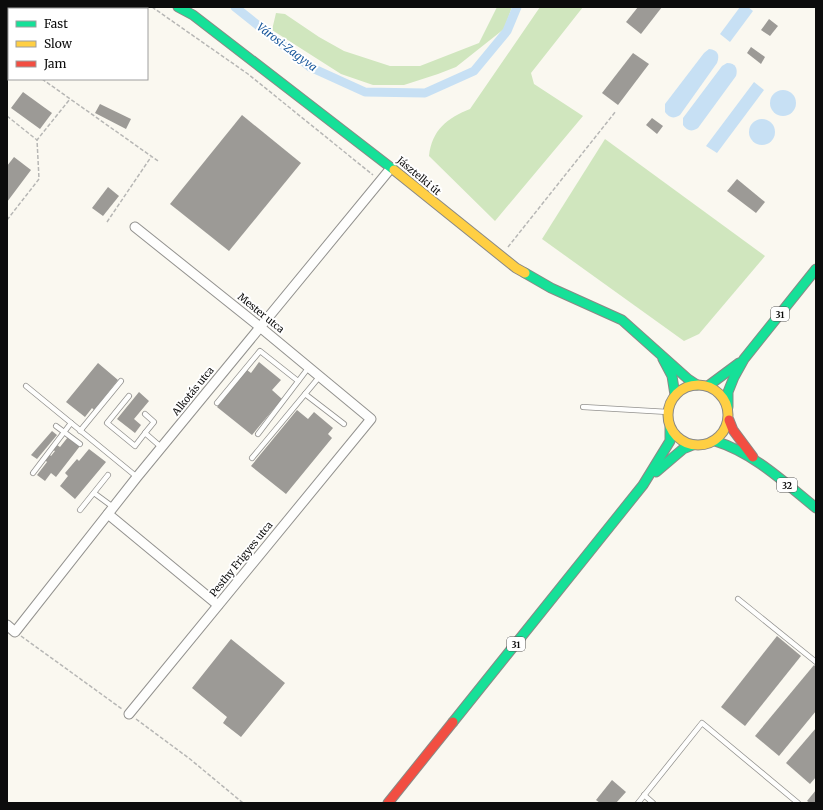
<svg xmlns="http://www.w3.org/2000/svg" width="823" height="810" viewBox="0 0 823 810" font-family="Merriweather,serif">
<rect width="100%" height="100%" fill="#faf8f0"/>
<!-- forest -->
<g fill="#d0e6be">
<path d="M497,7H512L504,29L456,67L438,74L404,85H373L341,74L272,30L276,13L285,14L319,37L344,51L390,66H420L479,43Z"/>
<path d="M540,7H583L531,73L534,84L583,116L495,221L429,156C432,130 447,118 470,109Z"/>
<path d="M605,139L765,256L699,334L684,341L542,239Z"/>
</g>
<!-- water -->
<g fill="#c7e0f4">
<path d="M740,7H748L753,11L730,42L720,34Z"/>
<path d="M709,49C718,50 720,55 717,63L680,115C674,119 669,118 665,112V104L704,53Z"/>
<path d="M727,63C736,63 738,69 736,76L698,128C692,132 687,131 683,125V118L722,66Z"/>
<path d="M754,82L764,90L717,153L706,146Z"/>
<circle cx="783" cy="103" r="13"/>
<circle cx="762" cy="132" r="13"/>
</g>
<g fill="none" stroke-linecap="round" stroke-linejoin="round">
<!-- canal -->
<path stroke="#c7e0f4" stroke-width="9" d="M235,7L310,67L365,92L425,93L474,71L507,31L517,7"/>
</g>
<!-- building -->
<g fill="#9c9a96">
<path d="M638,7H662L641,34L626,22Z"/>
<path d="M769,19L778,26L770,36L761,30Z"/>
<path d="M751,47L765,57L761,64L747,53Z"/>
<path d="M633,53L649,64L618,105L602,93Z"/>
<path d="M23,92L52,113L40,129L11,108Z"/>
<path d="M100,104L131,119L126,129L95,113Z"/>
<path d="M242,115L301,163L229,251L170,204Z"/>
<path d="M652,118L663,126L657,134L646,125Z"/>
<path d="M14,157L31,170L7,202V166Z"/>
<path d="M737,179L765,202L756,213L727,191Z"/>
<path d="M108,187L119,196L103,216L92,208Z"/>
<path d="M259,362L281,380L272,390L282,399L252,435L217,407L247,370L251,373Z"/>
<path d="M98,363L118,380L94,410L92,408L85,417L66,402Z"/>
<path d="M139,392L149,401L134,419L141,425L135,433L117,419Z"/>
<path d="M297,410L308,419L314,412L333,428L328,434L332,438L286,494L251,466Z"/>
<path d="M52,431L57,435L37,459L31,455Z"/>
<path d="M68,437L80,446L56,477L51,473L45,481L37,475L47,462L45,460L49,454L51,456L55,451L53,450L57,445L60,447Z"/>
<path d="M89,449L106,462L75,499L60,486L68,476L65,473L77,459L79,461Z"/>
<path d="M777,636L801,656L745,726L721,707Z"/>
<path d="M231,639L285,683L241,737L223,723L227,717L192,688Z"/>
<path d="M814,665L816,667V711L779,756L755,736Z"/>
<path d="M816,728V777L810,784L786,763Z"/>
<path d="M612,780L626,792L616,803H600L596,800Z"/>
<path d="M816,790V803H810L807,801Z"/>
</g>
<g fill="none" stroke-linecap="round" stroke-linejoin="round">
<!-- lane casing -->
<g stroke="#93928f" stroke-width="6">
<g id="lane">
<path d="M26,386L137,477"/>
<path d="M305,394L344,424"/>
<path d="M129,396L107,423L135,446L145,433L161,447"/>
<path d="M217,403L260,351L298,381"/>
<path d="M583,407L668,412"/>
<path d="M56,426L80,444"/>
<path d="M80,431L121,381"/>
<path d="M145,433L154,422L145,414"/>
<path d="M258,434L309,367"/>
<path d="M252,458L320,376"/>
<path d="M33,473L71,423"/>
<path d="M94,493L113,507"/>
<path d="M80,510L108,475"/>
<path d="M738,599L816,662"/>
<path d="M644,795L653,803"/>
<path d="M638,803L702,723L798,803"/>
</g>
</g>
<!-- street casing -->
<g stroke="#93928f" stroke-width="11">
<g id="street">
<path d="M108,514L218,605"/>
<path d="M7,625L15,632L137,477L391,168"/>
<path d="M129,714L371,419L260,327L135,227"/>
</g>
</g>
<!-- fast casing -->
<g stroke="#8a8985" stroke-width="11">
<g id="fast">
<path d="M178,7L193,15L394,170"/>
<path d="M525,273L551,288L622,320L688,379L697,385"/>
<path d="M663,359L672,376L675,395"/>
<path d="M708,386L739,363"/>
<path d="M728,407V392L734,377L744,359L816,269"/>
<path d="M715,441C754,453 785,483 816,508"/>
<path d="M656,472L683,449L693,445"/>
<path d="M453,722L643,485L670,441V428"/>
</g>
</g>
<!-- slow casing -->
<g stroke="#8a8985" stroke-width="11">
<g id="slow">
<path d="M394,170L516,268L525,273"/>
<circle cx="698" cy="415" r="30"/>
</g>
</g>
<!-- jam casing -->
<g stroke="#8a8985" stroke-width="11">
<g id="jam">
<path d="M729,420L733,430L753,457"/>
<path d="M388,803L453,722"/>
</g>
</g>
<!-- path -->
<g stroke="#b7b7b5" stroke-width="1.5" stroke-dasharray="4 2" stroke-linecap="butt">
<path d="M152,7L248,74L373,175"/>
<path d="M17,9V7"/>
<path d="M42,79L158,161"/>
<path d="M7,116L37,140"/>
<path d="M7,220L39,179L37,140L70,99"/>
<path d="M107,222L151,157"/>
<path d="M508,247L616,111"/>
<path d="M21,636L122,709"/>
<path d="M136,719L190,759L243,803"/>
</g>
<!-- lane -->
<use href="#lane" stroke="#fefefd" stroke-width="4.5"/>
<!-- street -->
<use href="#street" stroke="#fefefd" stroke-width="9"/>
<!-- fast -->
<use href="#fast" stroke="#16e098" stroke-width="9"/>
<!-- slow -->
<use href="#slow" stroke="#ffcf43" stroke-width="9"/>
<!-- jam -->
<use href="#jam" stroke="#f24e42" stroke-width="9"/>
</g>
<g text-anchor="middle" dominant-baseline="central" stroke-width="4" stroke-linejoin="round" paint-order="stroke">
<!-- shield labels -->
<g fill="#fff" stroke="#555" stroke-width="1">
<rect x="771" y="307" width="18" height="14" rx="3"/>
<rect x="777" y="478" width="20" height="14" rx="3"/>
<rect x="507" y="637" width="18" height="14" rx="3"/>
</g>
<g font-size="9" font-weight="bold" fill="#0c0c0c">
<text x="780" y="314">31</text>
<text x="787" y="485">32</text>
<text x="516" y="644">31</text>
</g>
<!-- street labels -->
<g font-size="10" fill="#0c0c0c" stroke="#fff">
<text transform="translate(419 176) rotate(40)">Jásztelki út</text>
<text transform="translate(261 313) rotate(39)">Mester utca</text>
<text transform="translate(193 391) rotate(-51)">Alkotás utca</text>
<text transform="translate(241 559) rotate(-51)">Pesthy Frigyes utca</text>
</g>
<!-- water labels -->
<g font-size="11" font-style="italic" fill="#18579b" stroke="#fff">
<text transform="translate(287 47) rotate(37)">Városi-Zagyva</text>
</g>
</g>
<!-- border -->
<rect width="823" height="810" fill="none" stroke="#0c0c0c" stroke-width="16"/>
<!-- legend -->
<rect x="8" y="8" width="140" height="72" fill="#ffffff" stroke="#9e9e9e"/>
<rect x="16" y="21" width="20" height="6" fill="#16e098" stroke="#9e9e9e"/>
<text x="44" y="28" font-size="12" fill="#0c0c0c">Fast</text>
<rect x="16" y="41" width="20" height="6" fill="#ffcf43" stroke="#9e9e9e"/>
<text x="44" y="48" font-size="12" fill="#0c0c0c">Slow</text>
<rect x="16" y="61" width="20" height="6" fill="#f24e42" stroke="#9e9e9e"/>
<text x="44" y="68" font-size="12" fill="#0c0c0c">Jam</text>
</svg>
